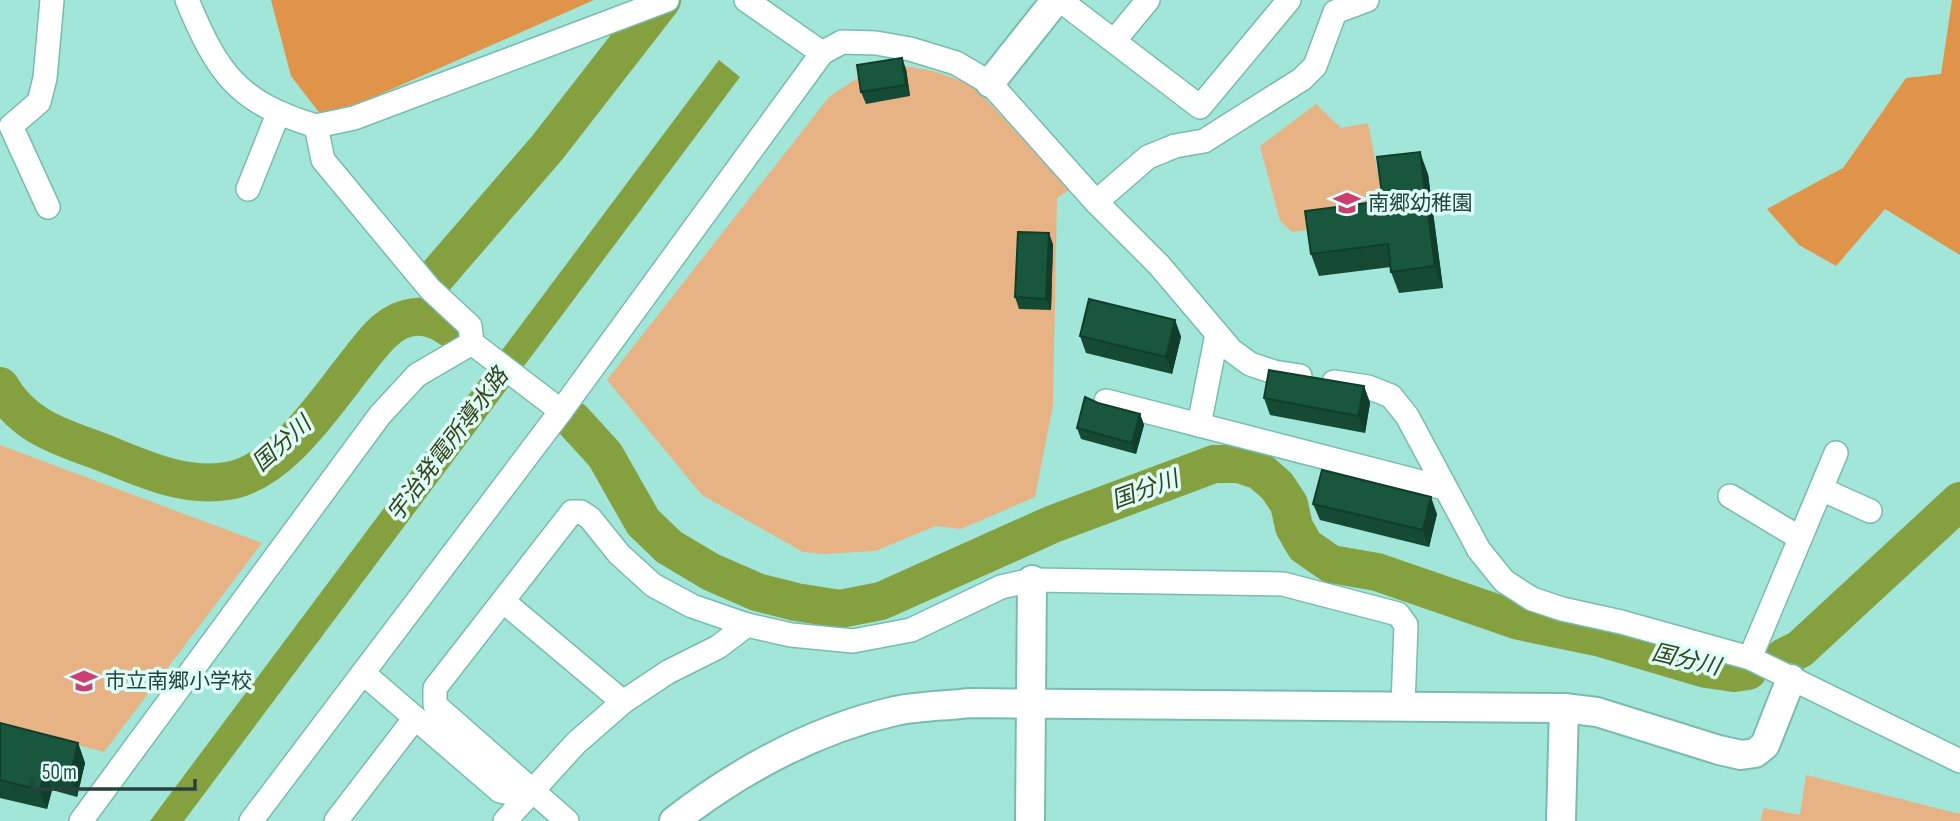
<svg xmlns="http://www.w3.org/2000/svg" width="1960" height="821" viewBox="0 0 1960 821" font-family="'Sofia Sans Condensed','Noto Sans JP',sans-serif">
<rect width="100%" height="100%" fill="#a2e5d9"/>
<!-- green -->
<g fill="#e7b385">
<path d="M899,65L933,71L973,85L1069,190L1057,198L1053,405L1035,497L961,529L936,526L875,551L823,554L803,552L702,495L607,380L829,97L865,73Z"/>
<path d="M1316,104L1341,128L1368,123L1387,220L1292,232L1280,221L1260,146Z"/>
<path d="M0,445L262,543L104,752L0,724Z"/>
<path d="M1806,775L1960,814V821H1760L1764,808L1800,815Z"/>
</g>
<!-- forest -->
<g fill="#df944a">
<path d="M271,0H594L324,119L291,76Z"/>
<path d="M1952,0H1960V255L1885,209L1836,266L1799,245L1767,209L1843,168L1906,78L1941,74Z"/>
</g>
<!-- water -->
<path fill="#85a03f" d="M719,60L740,77L184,821H150Z"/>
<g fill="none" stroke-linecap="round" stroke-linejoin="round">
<!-- river -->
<g stroke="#85a03f" stroke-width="38">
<path d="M434,279L547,148L662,0"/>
<path d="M0,386C24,428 62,437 104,453C144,469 183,488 227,481C282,473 328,398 361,358C375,340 389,320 414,317C433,315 446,325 461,336"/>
<path d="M573,420L605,455L643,522L669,547L711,572L757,592L796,602L840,609L881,601L1053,524L1214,464H1239L1260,471L1277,486L1289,504L1294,527L1305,546L1331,564L1377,572L1519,621L1601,638L1706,669L1734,673L1748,671"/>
<path d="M1784,657L1800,649L1960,501"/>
</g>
<!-- minor casing -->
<g stroke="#79bbb0" stroke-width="26">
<g id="minor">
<path d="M187,0C218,74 237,102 316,126L323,160L430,289L470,326L472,343L561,411"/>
<path d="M746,0L822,53"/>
<path d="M1060,0L1200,107L1289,0"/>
<path d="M1114,41L1148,0"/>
<path d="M316,126L354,118L667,0"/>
<path d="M248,189L278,114"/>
<path d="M1096,202L1148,157L1175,146L1204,141L1302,79L1315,66L1335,12L1367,0"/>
<path d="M48,207L11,126L39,102L45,78L52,0"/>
<path d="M1334,382L1368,387L1391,396L1407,416L1479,550L1504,581L1532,599L1562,609L1621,622L1750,658L1960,761"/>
<path d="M1106,401L1444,488"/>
<path d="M1199,425L1217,334"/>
<path d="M1821,489L1870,511"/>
<path d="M1730,496L1800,538"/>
<path d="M503,601L623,702"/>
<path d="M1750,658L1836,453"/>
<path d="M363,673L500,791L515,794L532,790"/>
<path d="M81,821L380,415L417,375L472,343"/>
<path d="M251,821L561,411L822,53L842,42L876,43L910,49L956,63L990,83L1096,202L1159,265L1231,350L1250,364L1274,372L1300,376"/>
<path d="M336,821L415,718"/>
<path d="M505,821L576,743L623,702L668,672L718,647L747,625"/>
<path d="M567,821L435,705V688L572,512H581L590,518L619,554L653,585L692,606L747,625L791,635L853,641L911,630L1001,587L1032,580L1283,584L1398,614L1406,625L1403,706"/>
</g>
</g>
<!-- tertiary casing -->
<g stroke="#79bbb0" stroke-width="32">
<g id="tertiary">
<path d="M990,83L1056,0"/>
<path d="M674,821C740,770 813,730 895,711C919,706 946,706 970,703L1564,708L1597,712L1719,750L1741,755L1755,753L1765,745L1791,679"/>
<path d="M1030,821L1032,580"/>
<path d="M1561,821L1564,708"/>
</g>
</g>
<!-- minor -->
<use href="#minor" stroke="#fff" stroke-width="23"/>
<!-- tertiary -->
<use href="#tertiary" stroke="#fff" stroke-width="28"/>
</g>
<!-- wall -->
<g fill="#154b35">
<path d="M906,69L910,96L866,104L861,92Z"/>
<path d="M1428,174L1443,288L1399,293L1391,272V267L1319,276L1311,254L1383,201Z"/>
<path d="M1053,244L1051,310L1019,309L1015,297Z"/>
<path d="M1175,320L1181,337L1172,374L1086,353L1080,336Z"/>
<path d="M1364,386L1370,403L1365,433L1270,415L1264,398Z"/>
<path d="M1098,403L1140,414L1144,425L1136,454L1081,439L1077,428Z"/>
<path d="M1313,504L1437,514L1429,547L1320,520Z"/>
<path d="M0,723L78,743L85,763L77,797L52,790L47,809L0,798Z"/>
</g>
<!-- shaded-wall -->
<g fill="#113d2b">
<path d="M902,58L906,69L910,96L906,85Z"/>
<path d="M1420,152L1428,174L1443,288L1435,266Z"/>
<path d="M1049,233L1053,244L1051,310L1046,299Z"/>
<path d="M1175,320L1181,337L1172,374L1166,357Z"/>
<path d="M1364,386L1370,403L1365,433L1358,416Z"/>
<path d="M1140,414L1144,425L1136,454L1132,443Z"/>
<path d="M1431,497L1437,514L1429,547L1423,530Z"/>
<path d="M78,743L85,763L77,797L70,777Z"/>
<path d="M45,771L52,790L47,809L40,790Z"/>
</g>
<!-- building -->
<g fill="#18573e" stroke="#113d2b" stroke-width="2">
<path d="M902,58L906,85L861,92L857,65Z"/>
<path d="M1420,152L1435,266L1391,272L1388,244L1311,254L1305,211L1383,201L1377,157Z"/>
<path d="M1018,232L1049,233L1046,299L1015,297Z"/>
<path d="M1089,299L1175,320L1166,357L1080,336Z"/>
<path d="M1269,370L1364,386L1358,416L1264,398Z"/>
<path d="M1085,397L1098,403L1140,414L1132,443L1077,428Z"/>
<path d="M1322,470L1431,497L1423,530L1313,504Z"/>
<path d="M0,723L78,743L70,777L45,771L40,790L0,780Z"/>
</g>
<!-- icons -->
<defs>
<g id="school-bare" transform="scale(2.1)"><path d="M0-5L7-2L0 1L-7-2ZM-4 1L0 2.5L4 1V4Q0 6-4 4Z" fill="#cb3f70" stroke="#defef8" stroke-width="2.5" paint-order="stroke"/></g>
</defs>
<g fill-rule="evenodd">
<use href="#school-bare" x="1347" y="203"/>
<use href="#school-bare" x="84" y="681"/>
</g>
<g text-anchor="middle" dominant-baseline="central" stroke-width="7" stroke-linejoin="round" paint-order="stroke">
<!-- poi labels -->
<g font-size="21" fill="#27423e" stroke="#defef8" text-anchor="start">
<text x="1368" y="203">南郷幼稚園</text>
<text x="105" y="681">市立南郷小学校</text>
</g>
<!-- water labels -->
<g font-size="23" font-style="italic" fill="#354119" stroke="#defef8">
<text transform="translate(282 444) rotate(-42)">国分川</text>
<text transform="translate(448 445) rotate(-53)">宇治発電所導水路</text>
<text transform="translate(1145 490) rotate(-20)">国分川</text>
<text transform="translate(1686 660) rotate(13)">国分川</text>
</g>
</g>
<!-- scale -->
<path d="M32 779v10h163v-10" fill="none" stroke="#27423e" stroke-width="3.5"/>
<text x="42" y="779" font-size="21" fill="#27423e" stroke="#defef8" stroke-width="5" paint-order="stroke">50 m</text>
</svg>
